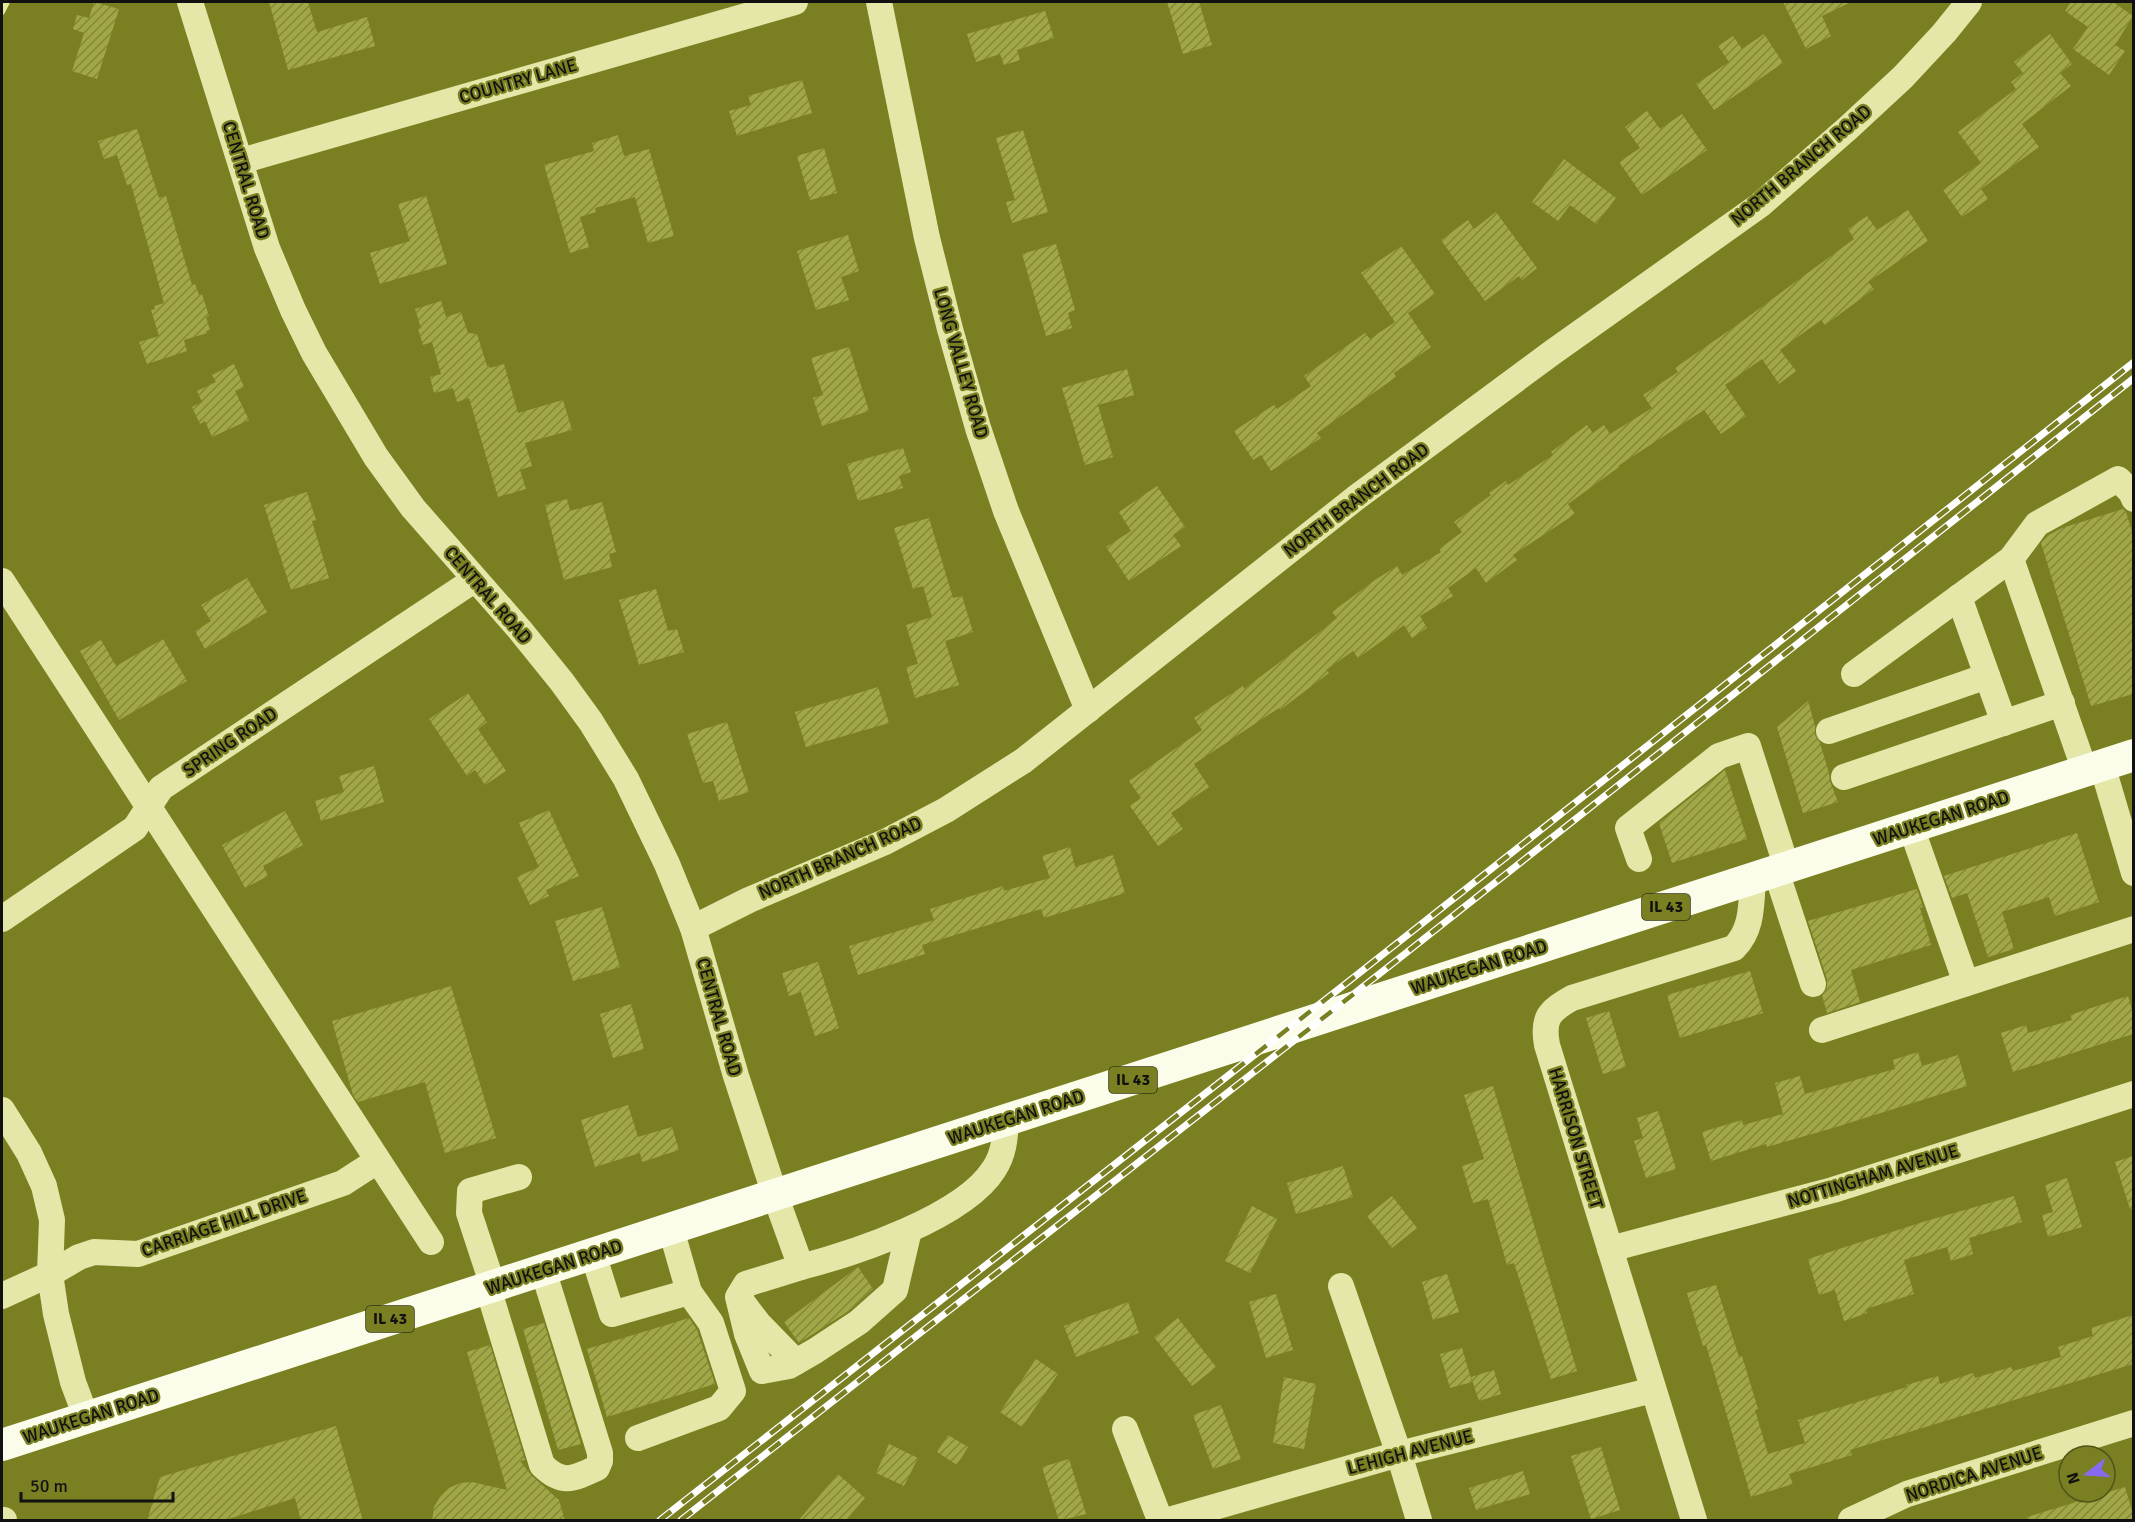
<svg xmlns="http://www.w3.org/2000/svg" width="2135" height="1522" viewBox="0 0 2135 1522" font-family="Signika,sans-serif">
<defs>
<pattern id="building-hatch" width="6" height="6" patternUnits="userSpaceOnUse" patternTransform="scale(1.5)"><rect width="6" height="6" fill="#a1a746"/><path d="M-1 1l2-2M0 6l6-6M5 7l2-2" fill="none" stroke="#828739"/></pattern>
</defs>
<rect width="100%" height="100%" fill="#7a8022"/>
<g fill="none" stroke-linecap="round" stroke-linejoin="round">
<!-- stream -->
<path stroke="#e5e89c" stroke-width="6" d="M2,12L7,2"/>
</g>
<!-- building -->
<g fill="url(#building-hatch)">
<path d="M94,2L119,9L97,79L72,71L84,33L73,29L77,15L89,18Z"/>
<path d="M269,2H308L317,32L367,17L375,46L288,70Z"/>
<path d="M1167,2H1199L1212,45L1183,54Z"/>
<path d="M1783,2H1851L1822,16L1831,36L1806,49Z"/>
<path d="M2071,2H2113L2133,16L2115,45L2125,51L2109,75L2073,49L2088,27L2065,11Z"/>
<path d="M1045,11L1054,38L1017,50L1020,60L1004,65L1000,54L976,62L967,34Z"/>
<path d="M1764,34L1783,63L1714,110L1696,84L1729,62L1718,46L1733,36L1742,49Z"/>
<path d="M2050,34L2072,64L2060,73L2071,86L2022,124L2039,147L1981,189L1988,199L1962,217L1943,190L1981,163L1958,132L2016,89L2011,82L2023,73L2014,62Z"/>
<path d="M802,80L812,113L737,136L729,111L751,105L748,96Z"/>
<path d="M1647,111L1660,129L1682,114L1707,150L1642,195L1619,162L1640,148L1625,127Z"/>
<path d="M137,129L159,198L166,196L192,285L195,284L199,295L202,294L209,316L206,317L210,330L206,331L207,333L184,340L187,351L147,364L139,342L159,336L151,310L155,309L154,306L164,303L131,184L127,185L117,155L104,159L98,141Z"/>
<path d="M1023,130L1048,212L1012,223L1006,202L1015,200L996,138Z"/>
<path d="M618,135L624,156L649,149L674,236L648,243L635,197L595,208L596,212L580,217L589,247L570,253L544,165L594,151L592,143Z"/>
<path d="M824,148L837,193L810,200L797,156Z"/>
<path d="M1564,159L1616,198L1596,224L1570,205L1558,221L1532,202Z"/>
<path d="M426,196L447,264L380,284L370,253L410,241L398,204Z"/>
<path d="M1908,210L1928,241L1868,282L1874,289L1825,325L1821,320L1780,350L1796,371L1779,384L1762,359L1725,385L1746,416L1721,434L1704,410L1618,466L1619,467L1568,504L1575,514L1513,555L1517,560L1486,583L1476,568L1448,588L1453,596L1420,616L1427,628L1412,638L1404,625L1358,658L1353,651L1326,670L1329,673L1280,710L1279,708L1194,764L1209,787L1171,813L1183,829L1158,846L1130,806L1141,798L1129,781L1202,730L1194,718L1243,686L1244,689L1317,634L1337,618L1332,612L1375,580L1397,566L1402,575L1441,552L1439,549L1462,532L1454,522L1491,495L1489,493L1506,481L1508,485L1553,455L1551,452L1587,425L1593,433L1604,425L1610,434L1652,408L1643,395L1678,372L1675,368L1737,325L1854,239L1848,229L1867,216L1877,230Z"/>
<path d="M1496,212L1537,268L1522,280L1519,276L1485,301L1441,240L1468,220L1474,229Z"/>
<path d="M848,235L859,271L841,277L849,300L816,310L797,251Z"/>
<path d="M1056,244L1075,310L1068,313L1072,328L1046,336L1022,254Z"/>
<path d="M1401,246L1435,294L1408,313L1431,347L1394,373L1396,377L1317,433L1321,438L1271,471L1261,455L1253,460L1234,431L1274,405L1277,409L1311,386L1304,376L1365,333L1370,339L1395,322L1361,273Z"/>
<path d="M441,301L446,317L461,312L468,333L477,334L487,366L489,365L490,368L504,364L518,413L563,400L572,430L525,443L532,466L520,470L526,489L498,497L469,398L457,402L453,388L434,393L430,377L441,374L432,342L423,345L418,329L421,328L415,309Z"/>
<path d="M849,347L869,411L822,426L813,398L823,395L811,358Z"/>
<path d="M234,364L244,387L235,391L249,420L212,437L205,421L200,424L192,407L202,402L197,391L216,382L212,375Z"/>
<path d="M1127,369L1134,395L1098,405L1113,457L1085,465L1062,388Z"/>
<path d="M903,448L911,472L899,476L903,488L858,501L847,464Z"/>
<path d="M1157,486L1185,527L1173,535L1181,546L1129,581L1106,547L1131,531L1119,512Z"/>
<path d="M307,492L316,520L312,521L329,578L291,590L264,505Z"/>
<path d="M567,499L570,511L602,502L616,552L609,554L612,567L564,580L545,505Z"/>
<path d="M2123,509L2126,512L2133,535V694L2091,706L2041,543L2047,536L2062,528Z"/>
<path d="M929,518L953,598L962,596L973,632L945,641L959,685L915,698L906,667L918,664L906,625L932,617L923,586L913,589L894,528Z"/>
<path d="M247,578L267,612L205,649L195,631L211,621L201,605Z"/>
<path d="M656,589L668,631L677,629L684,652L639,665L619,600Z"/>
<path d="M163,639L187,681L119,720L80,651L101,640L116,666Z"/>
<path d="M878,687L889,723L806,747L795,712Z"/>
<path d="M468,693L487,722L478,729L506,771L485,785L475,770L467,776L429,719Z"/>
<path d="M1808,701L1815,726V735L1820,743L1829,773L1830,781L1838,802L1803,813L1777,727Z"/>
<path d="M727,722L749,792L719,801L713,781L703,783L687,734Z"/>
<path d="M374,766L384,802L321,821L315,801L344,792L339,776Z"/>
<path d="M1725,770L1747,839L1672,863L1659,823Z"/>
<path d="M549,810L579,876L546,890L549,896L530,905L517,877L539,867L519,823Z"/>
<path d="M285,811L303,845L263,866L268,876L245,888L222,845Z"/>
<path d="M2077,833L2099,902L2055,916L2049,897L2002,912L2014,949L1988,957L1967,893L1952,898L1944,876Z"/>
<path d="M1070,847L1075,867L1113,855L1125,893L1044,918L1041,909L922,945L925,954L858,975L849,946L934,920L930,909L1003,886L1004,891L1050,878L1042,856Z"/>
<path d="M1917,889L1923,907L1920,908L1931,945L1851,970L1860,1002L1827,1013L1822,995L1827,988V979L1808,921Z"/>
<path d="M602,907L620,967L573,981L555,921Z"/>
<path d="M818,962L839,1028L815,1036L801,992L789,996L782,973Z"/>
<path d="M1750,971L1763,1013L1680,1038L1667,995Z"/>
<path d="M451,986L496,1138L445,1153L425,1082L358,1102L353,1095L332,1021Z"/>
<path d="M2128,996L2133,1014V1034L2013,1072L2001,1033L2026,1025L2028,1033L2072,1020L2070,1015Z"/>
<path d="M631,1004L644,1049L613,1058L600,1014Z"/>
<path d="M1609,1011L1626,1067L1603,1074L1586,1018Z"/>
<path d="M1918,1052L1922,1066L1958,1055L1967,1086L1833,1128L1767,1147L1766,1144L1711,1161L1702,1132L1742,1120L1743,1125L1783,1114L1775,1083L1800,1076L1805,1094L1895,1069L1893,1060Z"/>
<path d="M1493,1086L1577,1371L1551,1379L1514,1263L1507,1265L1488,1199L1473,1203L1462,1166L1484,1159L1464,1095Z"/>
<path d="M628,1105L638,1137L672,1127L679,1150L642,1162L640,1153L595,1167L581,1120Z"/>
<path d="M1658,1111L1676,1169L1646,1178L1634,1141L1643,1138L1637,1118Z"/>
<path d="M2133,1156V1209H2130L2115,1162Z"/>
<path d="M1343,1166L1353,1197L1296,1214L1287,1183Z"/>
<path d="M2067,1178L2082,1227L2048,1237L2042,1215L2053,1212L2045,1185Z"/>
<path d="M1392,1196L1417,1228L1392,1248L1367,1216Z"/>
<path d="M2014,1196L2022,1222L1969,1238L1973,1254L1951,1261L1947,1247L1904,1260L1914,1294L1866,1309L1867,1313L1844,1321L1835,1290L1819,1295L1808,1259L1926,1221Z"/>
<path d="M1252,1206L1277,1219L1250,1273L1225,1261Z"/>
<path d="M858,1267L873,1289L850,1310L799,1343L784,1322Z"/>
<path d="M1447,1274L1459,1312L1433,1320L1422,1282Z"/>
<path d="M1716,1285L1739,1357L1742,1356L1758,1409L1755,1410L1768,1454L1805,1443L1798,1420L1907,1387L1906,1385L1938,1376L1940,1384L1973,1373L1975,1378L2011,1367L2013,1371L2061,1357L2058,1347L2093,1336L2091,1328L2133,1315V1364L1850,1450L1852,1455L1789,1474L1793,1484L1751,1497L1706,1345L1703,1346L1687,1293Z"/>
<path d="M1276,1294L1293,1350L1266,1358L1249,1302Z"/>
<path d="M1128,1302L1139,1333L1076,1357L1064,1326Z"/>
<path d="M689,1318L697,1330L715,1384L607,1417L587,1349Z"/>
<path d="M1178,1318L1216,1367L1192,1386L1154,1337Z"/>
<path d="M544,1323L581,1444L558,1450L523,1329Z"/>
<path d="M490,1345L525,1460L520,1461L532,1476L559,1500L565,1521H432L434,1507L440,1497L449,1488L460,1483L472,1482L507,1490L467,1352Z"/>
<path d="M1462,1348L1472,1382L1450,1388L1440,1354Z"/>
<path d="M1036,1359L1058,1374L1022,1427L1000,1412Z"/>
<path d="M1494,1370L1501,1394L1479,1401L1471,1377Z"/>
<path d="M1284,1377L1316,1384L1304,1449L1273,1443Z"/>
<path d="M1221,1405L1241,1459L1213,1469L1193,1415Z"/>
<path d="M336,1426L363,1521H301L295,1498L222,1521H147L160,1477Z"/>
<path d="M948,1435L968,1447L957,1465L937,1452Z"/>
<path d="M889,1444L918,1458L904,1486L876,1473Z"/>
<path d="M1601,1447L1620,1510L1591,1519L1571,1456Z"/>
<path d="M1069,1459L1086,1514L1059,1521L1042,1467Z"/>
<path d="M1523,1471L1530,1494L1476,1510L1469,1488Z"/>
<path d="M838,1474L865,1498L845,1521H798Z"/>
<path d="M2125,1487L2133,1514V1521H2027V1517Z"/>
</g>
<g fill="none" stroke-linecap="round" stroke-linejoin="round">
<!-- minor -->
<g stroke="#e4e7a8" stroke-width="26">
<path d="M190,2L267,248L293,310L314,353L376,457L413,508L520,630L562,682L591,722L626,779L667,864L693,928L736,1076L775,1195L801,1267L746,1284L738,1297L747,1334L762,1371L789,1366L815,1351L859,1322L895,1290L909,1230"/>
<path d="M879,2L927,238L950,329L978,428L1006,511L1088,710"/>
<path d="M241,161L795,2"/>
<path d="M2011,559L2085,771"/>
<path d="M2,581L431,1242"/>
<path d="M1959,597L2004,723"/>
<path d="M1854,674L2011,559L2037,524L2118,479L2131,492L2134,499"/>
<path d="M1829,731L1987,676"/>
<path d="M2102,765L2134,873"/>
<path d="M1844,777L2062,703"/>
<path d="M1911,827L1966,983"/>
<path d="M1639,859L1628,828L1719,756L1748,746L1787,868"/>
<path d="M1776,871L1813,984"/>
<path d="M2,919L135,828L161,788L474,580"/>
<path d="M693,928L749,900L885,842L946,810L1023,761L1357,497L1553,352L1760,205L1848,128L1903,77L1944,33L1969,2"/>
<path d="M1822,1030L2134,929"/>
<path d="M2,1110L29,1153L44,1186L52,1220L50,1274L56,1314L73,1382L86,1417"/>
<path d="M1610,1249L1833,1190L2134,1094"/>
<path d="M593,1254L612,1314L689,1292L671,1229"/>
<path d="M801,1267C855,1253 964,1217 994,1169C1004,1154 1005,1138 1006,1121"/>
<path d="M493,1286L469,1213L470,1191L519,1177"/>
<path d="M1341,1286L1399,1454L1419,1520"/>
<path d="M488,1288L542,1465C562,1485 573,1479 597,1468L600,1461V1453L543,1270"/>
<path d="M2,1296L50,1274L79,1257L94,1252L138,1254L343,1183L377,1161"/>
<path d="M742,1302L758,1323L796,1362"/>
<path d="M1125,1429L1160,1520"/>
<path d="M638,1438L719,1408L733,1391L711,1323L689,1292"/>
<path d="M2,1520H4"/>
<path d="M1169,1520L1399,1454L1653,1390"/>
<path d="M1694,1520L1547,1045C1542,1018 1549,1011 1572,998L1734,948C1753,929 1751,904 1753,879"/>
<path d="M1851,1520L1907,1494L2134,1423"/>
</g>
<!-- major -->
<path stroke="#fbfdea" stroke-width="32" d="M2,1445L2134,755"/>
<!-- rail casing -->
<g stroke="#fff" stroke-width="7">
<g id="rail">
<path d="M660,1520L1358,974L2134,362"/>
<path d="M681,1520L1392,964L2134,378"/>
</g>
</g>
<!-- rail -->
<use href="#rail" stroke="#7a8022" stroke-width="4.5" stroke-dasharray="14" stroke-linecap="butt"/>
</g>
<g text-anchor="middle" dominant-baseline="central" stroke-width="4.5" stroke-linejoin="round" paint-order="stroke">
<!-- shield labels -->
<g fill="#7a8022" stroke="#303216" stroke-width="1.5">
<rect x="1642" y="894" width="48" height="26" rx="4.5"/>
<rect x="1109" y="1067" width="48" height="26" rx="4.5"/>
<rect x="366" y="1306" width="48" height="26" rx="4.5"/>
</g>
<g font-size="16" font-weight="bold" fill="#111">
<text x="1666" y="907">IL 43</text>
<text x="1133" y="1080">IL 43</text>
<text x="390" y="1319">IL 43</text>
</g>
<!-- street labels -->
<g font-size="18" fill="#111" stroke="#7a8022">
<text transform="translate(518 81) rotate(-16)">COUNTRY LANE</text>
<text transform="translate(1801 165) rotate(-40)">NORTH BRANCH ROAD</text>
<text transform="translate(246 180) rotate(73)">CENTRAL ROAD</text>
<text transform="translate(961 363) rotate(74)">LONG VALLEY ROAD</text>
<text transform="translate(1356 500) rotate(-37)">NORTH BRANCH ROAD</text>
<text transform="translate(488 595) rotate(49)">CENTRAL ROAD</text>
<text transform="translate(230 742) rotate(-34)">SPRING ROAD</text>
<text transform="translate(1941 818) rotate(-18)">WAUKEGAN ROAD</text>
<text transform="translate(840 858) rotate(-24)">NORTH BRANCH ROAD</text>
<text transform="translate(1479 967) rotate(-18)">WAUKEGAN ROAD</text>
<text transform="translate(719 1017) rotate(74)">CENTRAL ROAD</text>
<text transform="translate(1016 1117) rotate(-18)">WAUKEGAN ROAD</text>
<text transform="translate(1576 1138) rotate(73)">HARRISON STREET</text>
<text transform="translate(1873 1176) rotate(-17)">NOTTINGHAM AVENUE</text>
<text transform="translate(224 1223) rotate(-19)">CARRIAGE HILL DRIVE</text>
<text transform="translate(554 1267) rotate(-18)">WAUKEGAN ROAD</text>
<text transform="translate(91 1416) rotate(-18)">WAUKEGAN ROAD</text>
<text transform="translate(1410 1452) rotate(-15)">LEHIGH AVENUE</text>
<text transform="translate(1974 1474) rotate(-18)">NORDICA AVENUE</text>
</g>
</g>
<!-- border -->
<rect width="2135" height="1522" fill="none" stroke="#111111" stroke-width="6"/>
<!-- north arrow -->
<g transform="translate(2087 1474) rotate(253)"><circle r="28" fill="#7a8022" stroke="#50541b" stroke-width="1.5"/>
<path d="M0-4.5L10 22L0 15L-10 22Z" fill="#876af3"/>
<text y="-9" font-size="16" font-weight="bold" text-anchor="middle" fill="#111111">N</text>
</g>
<!-- scale -->
<path d="M21 1492v9h152v-9" fill="none" stroke="#111111" stroke-width="3"/>
<text x="30" y="1492" font-size="18" fill="#111111" stroke="#7a8022" stroke-width="4.5" paint-order="stroke">50 m</text>
</svg>
